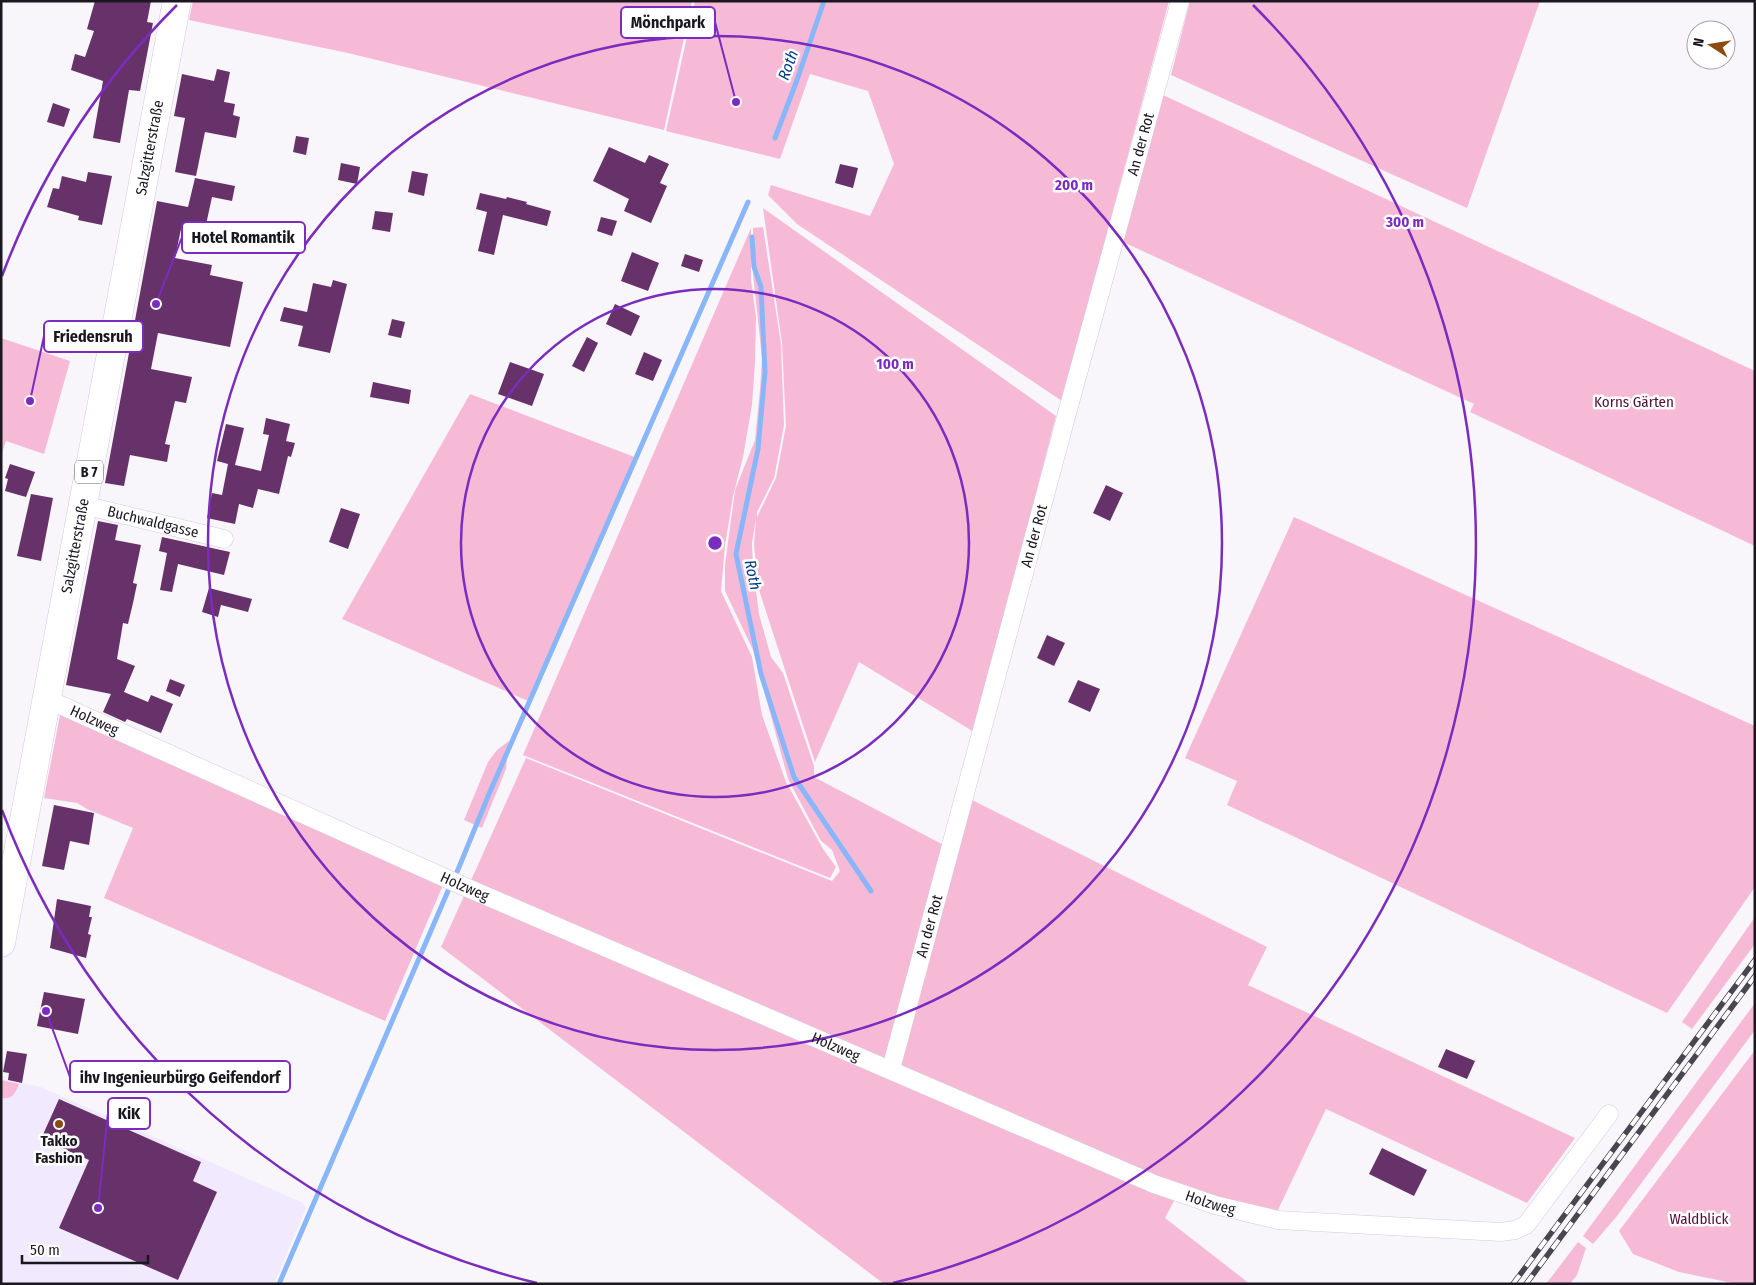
<svg xmlns="http://www.w3.org/2000/svg" width="1756" height="1285" viewBox="0 0 1756 1285" font-family="'Fira Sans Condensed',sans-serif">
<rect width="100%" height="100%" fill="#f8f6fb"/>
<!-- built -->
<path fill="#f1e9fe" d="M1,1079L41,1087L303,1203L306,1208L274,1284H1Z"/>
<!-- green -->
<g fill="#f6bad7">
<path d="M193,1H692L664,130L348,53L189,20Z"/>
<path d="M695,1H1169L1062,401L797,224L768,195L771,185L870,216L894,164L868,91L810,74L780,159L666,131Z"/>
<path d="M1190,1H1540L1467,208L1171,75Z"/>
<path d="M1163,95L1755,371V546L1470,412L1474,404L1123,242Z"/>
<path d="M763,208L1056,416L974,732L859,662L815,762L759,590L754,545L756,518L752,543L753,567L759,614L771,657L783,673L814,766V777L957,852L972,800L1267,947L1248,985L1575,1138L1527,1203L1326,1109L1277,1212L1175,1199L1165,1218L1250,1284H884L441,947L526,758L832,881L840,871L832,850L821,841L788,779L753,650L725,591V565L735,490L755,440L760,389L762,358L753,274V228L763,227L781,344L784,425L774,478L757,512V517L776,478L786,426L782,343Z"/>
<path d="M751,228V280L756,317L755,363L752,405L743,457L733,496L725,545L721,591L752,657L762,715L786,782L823,849L836,867L830,878L523,755Z"/>
<path d="M1,338L70,361L44,454L6,441L1,456Z"/>
<path d="M470,394L637,458L528,701L342,619Z"/>
<path d="M1294,517L1755,726V887L1667,1013L1227,805L1237,781L1185,758Z"/>
<path d="M60,715L443,885L385,1021L104,898L133,828L87,809L77,803L44,798Z"/>
<path d="M509,741L506,769L482,828L464,820L488,762L497,750Z"/>
<path d="M1755,917V944L1692,1029L1682,1022Z"/>
<path d="M1755,1003V1030L1617,1216L1593,1244L1583,1236Z"/>
<path d="M1755,1050V1284H1737L1679,1272L1633,1254L1619,1231Z"/>
<path d="M1,1080L19,1084C16,1093 12,1100 1,1098Z"/>
<path d="M1578,1242L1586,1248L1577,1275L1570,1284H1546Z"/>
</g>
<g fill="none" stroke-linecap="round" stroke-linejoin="round">
<!-- stream -->
<g stroke="#89b6f8" stroke-width="5">
<path d="M775,138L797,80L824,1"/>
<path d="M752,237L754,267L761,287L765,372L758,449L736,554L761,674L794,777L871,891"/>
<path d="M457,872L489,794L748,202"/>
<path d="M279,1284L448,891"/>
</g>
</g>
<!-- building -->
<g fill="#663269">
<path d="M95,1H151L147,22L153,23L140,91L129,90L120,143L93,138L103,81L71,70L75,54L85,57L94,31L87,29Z"/>
<path d="M217,69L230,72L224,102L235,104L233,115L240,117L236,138L205,132L196,176L175,172L185,118L174,116L182,74L214,81Z"/>
<path d="M53,103L70,109L64,127L47,122Z"/>
<path d="M296,136L309,138L306,155L293,152Z"/>
<path d="M609,147L645,163L649,155L669,164L660,183L667,186L651,223L624,211L629,199L593,181Z"/>
<path d="M341,163L360,167L357,184L338,180Z"/>
<path d="M840,164L858,168L853,188L835,183Z"/>
<path d="M412,171L428,174L424,196L408,192Z"/>
<path d="M88,172L112,176L102,225L78,220L79,216L47,207L53,188L59,189L62,176L86,182Z"/>
<path d="M195,178L235,186L232,201L212,197L204,234L181,229L175,258L212,265L210,275L243,282L230,347L158,333L151,369L192,377L186,403L175,401L165,444L170,445L167,462L130,455L124,486L105,483L157,201L188,207Z"/>
<path d="M480,193L506,199L507,197L527,202L526,204L551,211L547,226L503,215L494,255L478,251L487,212L476,209Z"/>
<path d="M375,211L393,213L390,232L372,229Z"/>
<path d="M601,217L617,221L612,236L597,231Z"/>
<path d="M632,252L659,263L648,291L621,281Z"/>
<path d="M685,254L703,260L699,272L681,266Z"/>
<path d="M333,280L347,284L330,353L298,346L303,326L280,321L284,307L307,312L313,283L331,287Z"/>
<path d="M615,304L640,316L631,336L606,324Z"/>
<path d="M392,319L405,322L401,338L388,335Z"/>
<path d="M587,337L598,343L584,372L572,366Z"/>
<path d="M644,352L662,360L653,381L635,374Z"/>
<path d="M510,362L544,374L532,406L498,394Z"/>
<path d="M373,382L411,390L409,404L370,397Z"/>
<path d="M266,418L290,424L286,441L295,443L291,457L288,456L279,494L258,489L253,508L239,504L235,524L207,518L212,493L222,495L228,464L217,461L226,424L244,428L235,465L261,471L269,435L263,434Z"/>
<path d="M10,464L35,472L26,497L5,491L8,479L5,478Z"/>
<path d="M1106,485L1123,493L1110,521L1093,513Z"/>
<path d="M31,494L53,498L41,561L17,556Z"/>
<path d="M341,508L360,514L348,549L329,542Z"/>
<path d="M98,521L118,525L115,540L141,545L133,583L137,584L133,603L128,624L123,623L117,659L135,666L124,692L148,702L151,695L173,704L161,733L127,719L125,722L103,712L111,694L66,685Z"/>
<path d="M162,537L230,552L224,575L178,564L172,592L160,590L167,553L159,551Z"/>
<path d="M209,588L252,599L248,612L221,605L218,617L202,612Z"/>
<path d="M1047,635L1065,643L1054,666L1037,658Z"/>
<path d="M170,679L185,685L180,697L166,691Z"/>
<path d="M1078,680L1100,689L1090,712L1068,702Z"/>
<path d="M54,805L94,813L89,845L70,841L64,870L42,866Z"/>
<path d="M57,899L91,906L89,917H92L88,934L91,935L86,958L50,948Z"/>
<path d="M44,992L85,999L78,1034L37,1026Z"/>
<path d="M1446,1049L1475,1061L1467,1079L1438,1067Z"/>
<path d="M7,1051L27,1054L22,1083L8,1080L9,1073L3,1072Z"/>
<path d="M59,1099L201,1162L193,1181L217,1192L178,1280L59,1228L89,1160L41,1139Z"/>
<path d="M1382,1148L1427,1170L1414,1196L1369,1174Z"/>
</g>
<g fill="none" stroke-linecap="round" stroke-linejoin="round">
<!-- minor casing -->
<g stroke="#d3c8e3" stroke-width="19">
<g id="minor">
<path id="s1" d="M83,505L224,539"/>
<path id="s2" d="M47,699L463,886L1154,1184L1215,1205L1278,1220L1501,1232L1515,1230L1526,1225L1609,1114"/>
<path id="s3" d="M891,1069L1066,417L1180,1"/>
</g>
</g>
<!-- primary casing -->
<g stroke="#d3c8e3" stroke-width="29">
<g id="primary">
<path id="s4" d="M1,943L177,1"/>
</g>
</g>
<!-- minor -->
<use href="#minor" stroke="#fff" stroke-width="18"/>
<!-- primary -->
<use href="#primary" stroke="#fff" stroke-width="28"/>
<!-- rail casing -->
<g stroke="#49464f" stroke-width="5.5">
<g id="rail">
<path d="M1513,1284L1755,960"/>
<path d="M1526,1284L1755,976"/>
</g>
</g>
<!-- rail -->
<use href="#rail" stroke="#fff" stroke-width="4" stroke-dasharray="11" stroke-linecap="butt"/>
</g>
<!-- distance rings -->
<g fill="none" stroke="#7b2cbf" stroke-width="2.5">
<circle cx="715" cy="543" r="254"/>
<circle cx="715" cy="543" r="507"/>
<path d="M537 1283A761 761 0 0 1 2 810M2 276A761 761 0 0 1 177 5M1253 5A761 761 0 0 1 893 1283"/>
</g>
<!-- markers -->
<circle fill="#8a4a12" stroke="#fff" stroke-width="2" cx="59" cy="1124" r="5"/>
<g text-anchor="middle" dominant-baseline="central" stroke-width="5" stroke-linejoin="round" paint-order="stroke">
<!-- shield labels -->
<rect fill="#fff" stroke="#5f5d64" stroke-width="1" x="75" y="460.5" width="28" height="23" rx="4"/>
<g font-size="14" font-weight="bold" fill="#1b1721">
<text x="89" y="472">B 7</text>
</g>
<!-- street labels -->
<g font-size="15" fill="#1b1721" stroke="#fff">
<text stroke="none"><textPath href="#s3" startOffset="958">An der Rot</textPath></text>
<text stroke="none"><textPath href="#s4" startOffset="809">Salzgitterstraße</textPath></text>
<text stroke="none"><textPath href="#s1" startOffset="72">Buchwaldgasse</textPath></text>
<text stroke="none"><textPath href="#s3" startOffset="552">An der Rot</textPath></text>
<text stroke="none"><textPath href="#s4" startOffset="404">Salzgitterstraße</textPath></text>
<text stroke="none"><textPath href="#s2" startOffset="52">Holzweg</textPath></text>
<text stroke="none"><textPath href="#s2" startOffset="458">Holzweg</textPath></text>
<text stroke="none"><textPath href="#s3" startOffset="148">An der Rot</textPath></text>
<text stroke="none"><textPath href="#s2" startOffset="862">Holzweg</textPath></text>
<text stroke="none"><textPath href="#s2" startOffset="1268">Holzweg</textPath></text>
</g>
<!-- park labels -->
<g font-size="15" fill="#540f39" stroke="#fff">
<text x="1634" y="402">Korns Gärten</text>
<text x="1699" y="1219">Waldblick</text>
</g>
<!-- poi labels -->
<g font-size="15" font-weight="bold" fill="#1b1721" stroke="#fff">
<text x="59" y="1141">Takko<tspan x="59" dy="17">Fashion</tspan></text>
</g>
<!-- water labels -->
<g font-size="16" font-style="italic" fill="#013d87" stroke="#fff">
<text transform="translate(788 65) rotate(-70)">Roth</text>
<text transform="translate(753 575) rotate(78)">Roth</text>
</g>
</g>
<circle cx="715" cy="543" r="8" fill="#7b2cbf" stroke="#fff" stroke-width="2.5"/>
<g font-size="15" text-anchor="middle" font-weight="bold" fill="#7b2cbf" stroke="#fff" stroke-width="5" stroke-linejoin="round" paint-order="stroke">
<text x="1074" y="190">200 m</text>
<text x="1405" y="227">300 m</text>
<text x="895" y="369">100 m</text>
</g>
<!-- callouts -->
<path fill="none" stroke="#7b2cbf" stroke-width="2" d="M736 102L715 22M156 304L182 237M30 401L44 336M46 1011L70 1077M98 1208L108 1113"/>
<g fill="#7b2cbf" stroke="#fff" stroke-width="2">
<circle cx="736" cy="102" r="5"/>
<circle cx="156" cy="304" r="5"/>
<circle cx="30" cy="401" r="5"/>
<circle cx="46" cy="1011" r="5"/>
<circle cx="98" cy="1208" r="5"/>
</g>
<g fill="#fff" stroke="#7b2cbf" stroke-width="2">
<rect x="621" y="7" width="94" height="31" rx="5"/>
<rect x="182" y="222" width="123" height="31" rx="5"/>
<rect x="44" y="321" width="99" height="31" rx="5"/>
<rect x="70" y="1061" width="220" height="31" rx="5"/>
<rect x="108" y="1098" width="42" height="31" rx="5"/>
</g>
<g font-size="16" text-anchor="middle" font-weight="bold" fill="#1b1721">
<text x="668" y="28">Mönchpark</text>
<text x="243" y="243">Hotel Romantik</text>
<text x="93" y="342">Friedensruh</text>
<text x="180" y="1083">ihv Ingenieurbürgo Geifendorf</text>
<text x="129" y="1119">KiK</text>
</g>
<!-- border -->
<rect width="1756" height="1285" fill="none" stroke="#1b1721" stroke-width="5"/>
<!-- north arrow -->
<g transform="translate(1711 45) rotate(282)"><circle r="24" fill="#ffffff" stroke="#a4a2a6"/>
<path d="M0-4L9 19L0 12L-9 19Z" fill="#8a4a12"/>
<text y="-8" font-size="14" font-weight="bold" text-anchor="middle" fill="#1b1721">N</text>
</g>
<!-- scale -->
<path d="M22 1255v8h126v-8" fill="none" stroke="#1b1721" stroke-width="2.5"/>
<text x="30" y="1255" font-size="15" fill="#1b1721" stroke="#ffffff" stroke-width="4" paint-order="stroke">50 m</text>
</svg>
